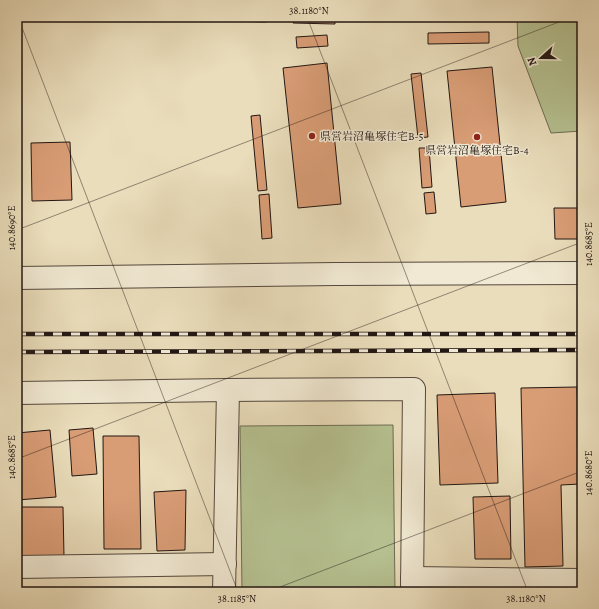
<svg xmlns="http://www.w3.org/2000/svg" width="599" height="609" viewBox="0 0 599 609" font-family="Alegreya,'Noto Serif JP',serif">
<rect width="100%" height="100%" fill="#eaddbb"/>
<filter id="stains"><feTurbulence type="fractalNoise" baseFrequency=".005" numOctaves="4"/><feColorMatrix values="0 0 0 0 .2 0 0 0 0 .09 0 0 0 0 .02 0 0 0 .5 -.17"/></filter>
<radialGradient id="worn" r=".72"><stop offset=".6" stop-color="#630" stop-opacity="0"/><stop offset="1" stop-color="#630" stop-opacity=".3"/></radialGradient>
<!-- green -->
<g fill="#b6c191" stroke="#6c6c52">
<path d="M517,17H582V131L551,133L518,46Z"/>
<path d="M393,425L395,592H242L240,426Z"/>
</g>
<!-- building -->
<g fill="#d99d76" stroke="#221713">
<path d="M227,17H266V22L227,21Z"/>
<path d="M294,17H335V24L293,23Z"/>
<rect x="438" y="17" width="41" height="4"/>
<path d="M489,32V43L428,44V33Z"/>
<path d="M327,35L328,46L297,48L296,37Z"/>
<path d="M327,63L341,204L298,208L283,68Z"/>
<path d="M492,67L506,202L461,207L447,71Z"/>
<path d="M421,73L428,137L418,138L411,74Z"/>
<path d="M260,115L267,190L258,191L251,116Z"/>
<path d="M70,142L72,200L32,201L31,143Z"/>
<path d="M419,148H429L432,187L422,188Z"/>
<path d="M434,192L436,213L426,214L424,193Z"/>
<path d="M269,194L272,238L262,239L259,195Z"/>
<path d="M554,208H582V239H555Z"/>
<path d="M577,387L580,484L561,485L563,566L525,567L521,388Z"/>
<path d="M495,393L498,483L440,485L437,395Z"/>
<path d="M93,428L97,474L72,476L69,430Z"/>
<path d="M50,430L56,497L17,500V433Z"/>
<path d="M103,436H139L141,549H104Z"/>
<path d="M186,490L185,550L157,551L154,492Z"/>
<path d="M510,496L511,559H475L473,497Z"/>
<path d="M19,507H63L64,557H17Z"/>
</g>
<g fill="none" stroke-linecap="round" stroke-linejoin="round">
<!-- street casing -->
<g stroke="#54483d" stroke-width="24">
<g id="street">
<path d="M17,278L336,274L582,273"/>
<path d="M17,393L228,390L414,389L412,592"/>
<path d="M17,567L225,564"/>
<path d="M412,578L582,580"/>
<path d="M224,592L228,390"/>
</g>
</g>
<!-- street -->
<use href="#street" stroke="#f1e9d3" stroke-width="22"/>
<!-- rail casing -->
<g stroke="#221713" stroke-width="4.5">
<g id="rail">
<path d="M17,334H582"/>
<path d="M17,352L582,350"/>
</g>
</g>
<!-- rail -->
<use href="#rail" stroke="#f1e9d3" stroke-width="3" stroke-dasharray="9" stroke-linecap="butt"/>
</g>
<!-- ticks -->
<path fill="none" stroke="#221713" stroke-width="1" stroke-opacity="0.45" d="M18,17L238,592M307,17L528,592M17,230L572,17M17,459L582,242M267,592L582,471"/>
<!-- markers -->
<g fill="#8f2418" stroke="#f1e9d3" stroke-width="1.5">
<circle cx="312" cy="136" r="4"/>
<circle cx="477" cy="137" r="4"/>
</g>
<g text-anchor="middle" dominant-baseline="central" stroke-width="3" stroke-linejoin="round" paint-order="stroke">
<!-- poi labels -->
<g font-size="11" fill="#221713" stroke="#f1e9d3" text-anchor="start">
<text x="320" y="136">県営岩沼亀塚住宅B-5</text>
<text x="477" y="150" text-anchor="middle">県営岩沼亀塚住宅B-4</text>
</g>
</g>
<!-- margin -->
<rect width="599" height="609" fill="none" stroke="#eaddbb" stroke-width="44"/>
<!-- north arrow -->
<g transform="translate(541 58) rotate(249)" stroke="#f1e9d3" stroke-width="3" paint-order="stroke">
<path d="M0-3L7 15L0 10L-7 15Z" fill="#221713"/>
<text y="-6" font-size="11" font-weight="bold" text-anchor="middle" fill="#221713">N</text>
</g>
<rect x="22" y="22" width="555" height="565" fill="none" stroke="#221713" stroke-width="1.5"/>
<g font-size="10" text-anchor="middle" fill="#221713">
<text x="309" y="14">38.1180°N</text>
<text transform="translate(11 228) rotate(-90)" y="4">140.8690°E</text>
<text transform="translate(588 244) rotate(-90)" y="4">140.8685°E</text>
<text transform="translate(11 457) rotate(-90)" y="4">140.8685°E</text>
<text transform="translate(588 473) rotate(-90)" y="4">140.8680°E</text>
<text x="237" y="602">38.1185°N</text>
<text x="526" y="602">38.1180°N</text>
</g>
<rect width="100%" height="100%" filter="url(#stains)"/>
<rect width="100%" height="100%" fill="url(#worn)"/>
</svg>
